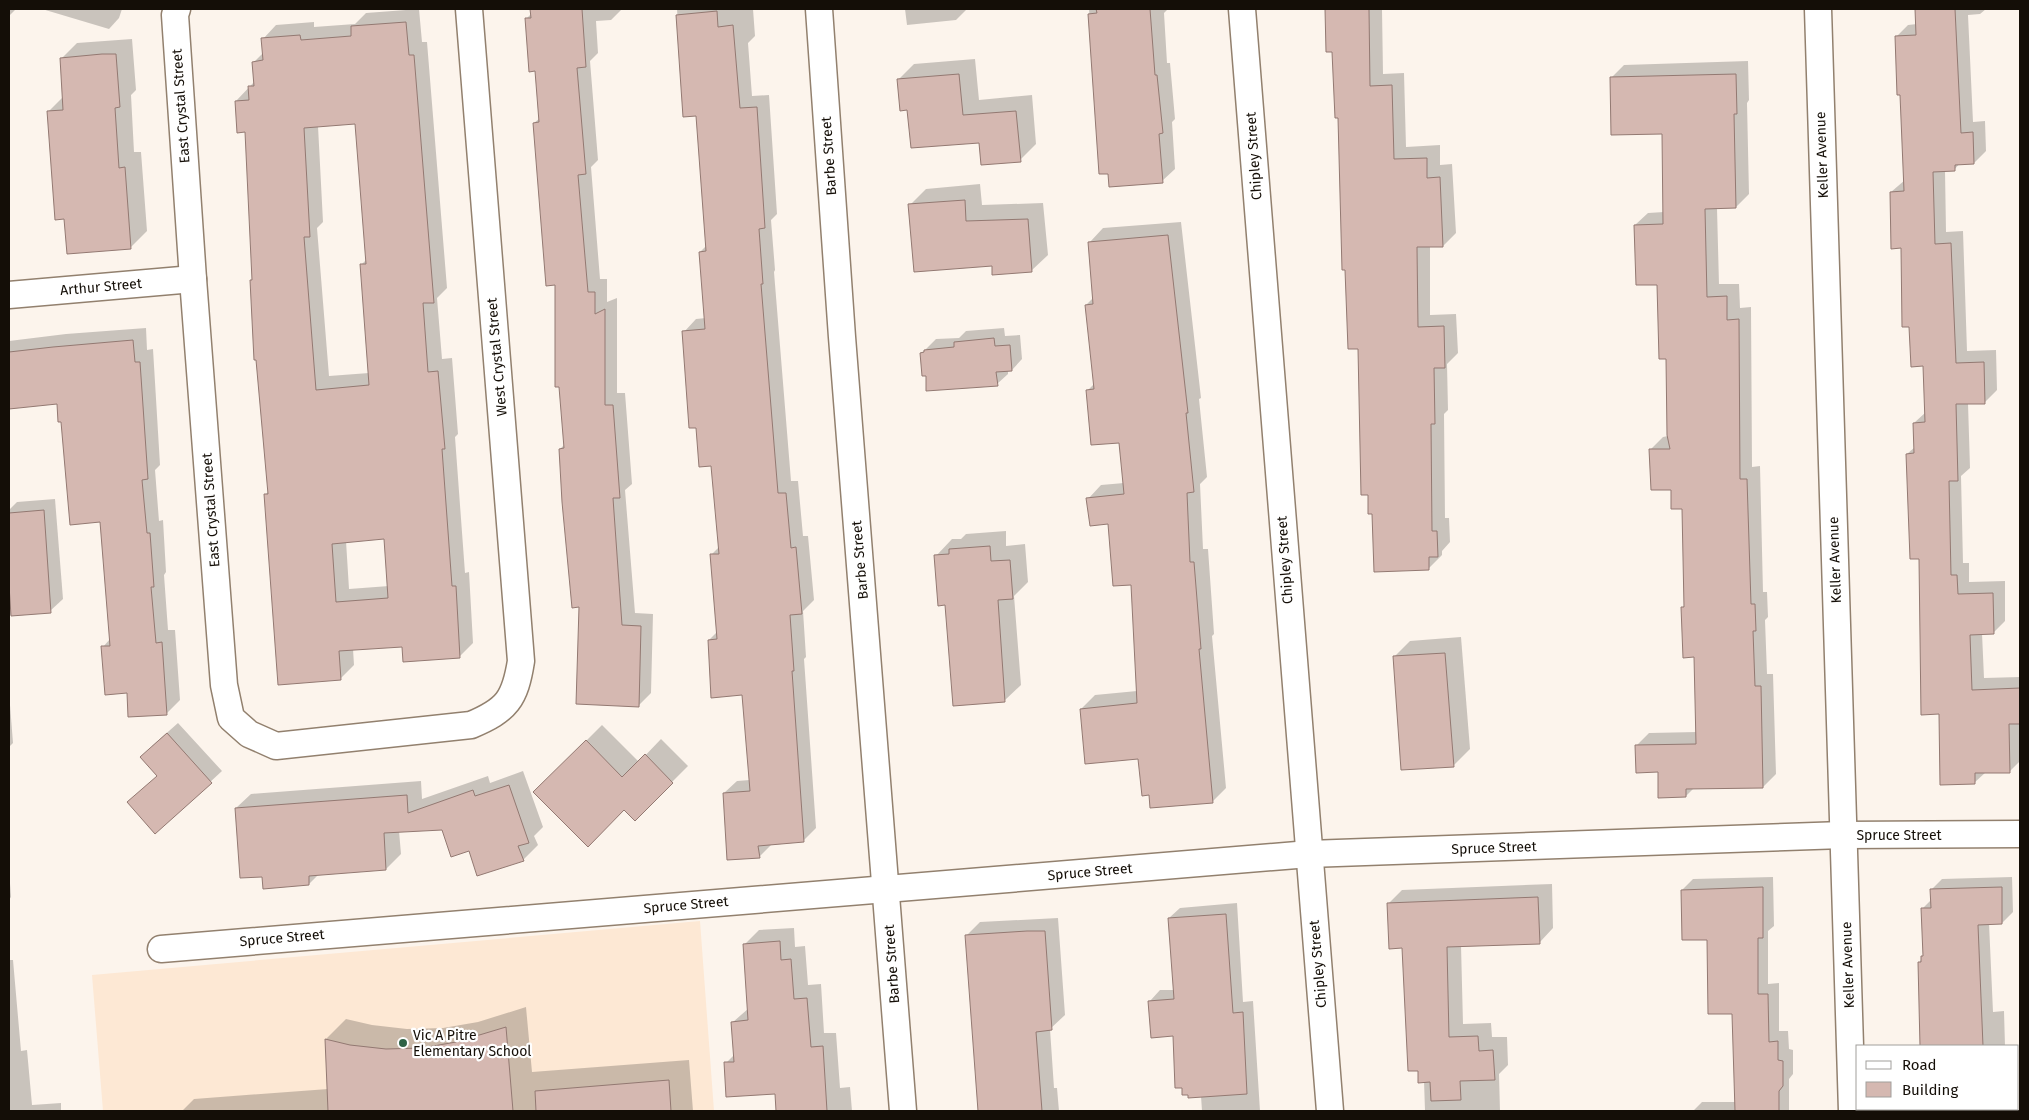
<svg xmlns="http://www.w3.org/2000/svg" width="2029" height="1120" viewBox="0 0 2029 1120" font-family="'Fira Sans',sans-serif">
<rect width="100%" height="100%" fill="#fcf4ec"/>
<!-- built -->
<path fill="#fde8d4" d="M700,921L714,1111H103L92,975Z"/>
<!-- shadow -->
<g fill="#0003" fill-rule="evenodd">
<path d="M9,9H16L9,16Z"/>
<path d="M42,9H122L119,18L109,29Z"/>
<path d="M419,9L422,42H427L447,288L437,298L442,359L452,358L458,434L455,437L465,573L469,572L473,643L460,656L403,645L353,649L354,665L340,679L265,495L269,491L251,280L254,278L246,131L236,101L255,81L254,62L264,52L263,39L276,25L314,22V27L355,24L366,13ZM356,123L367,259L361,265L369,373L329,376L317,228L323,222L318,126ZM385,537L389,586L349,589L346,541Z"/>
<path d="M532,9H622L611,20L596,21L598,53L590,61L598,160L591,167L600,279H607V302L617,298V393H625L632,484L625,490L635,613L653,614L651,693L638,706L581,606L560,449L565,444L556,284L534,123L540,118L536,70L527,18L532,13Z"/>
<path d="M677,9H753L755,36L748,43L752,96L769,95L777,214L771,220L775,270L774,272L791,481H798L803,536H808L814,600L803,611L806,657L804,659L816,828L803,841L772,844L759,857L724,793L737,781L750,780L743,694L709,640L717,632L711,555L720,546L713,465L697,427L684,332L696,319L706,318L700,252L707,245L698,115L684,116Z"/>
<path d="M905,9H967L956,20L907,25Z"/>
<path d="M1089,9H1168L1164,13L1167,63H1170L1175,119L1172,122L1175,169L1162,181L1109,172L1100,173Z"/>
<path d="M1327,9H1382L1383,74L1404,73L1406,147L1440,145V165L1452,164L1456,233L1443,246H1430V315L1456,314L1458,353L1447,364L1448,410L1444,414L1445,518H1449L1450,542L1442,551V555L1429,568L1373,513L1369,493L1359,348L1333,51H1327Z"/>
<path d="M1916,9H1986L1980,14L1968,15L1973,122L1985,121L1986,151L1974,163H1960L1954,170H1945L1946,232L1963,231L1967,351L1996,350L1997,390L1985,402L1968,403L1970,468L1961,476L1963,563H1969V582L2005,581V621L1993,633H1982L1984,678L2020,677V761L2010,771L1986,772L1974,783L1940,713L1907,454L1915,447L1914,423L1926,412L1924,365L1911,325L1902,247L1891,192L1905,180L1901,94L1896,37L1908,25L1917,24Z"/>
<path d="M132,39L136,90L131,95L134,152H141L147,231L131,247L65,218L48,112L64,96L61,59L77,43Z"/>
<path d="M975,59L979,100L1032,95L1036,144L1020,160L908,109L898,80L914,64Z"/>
<path d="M1748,61L1749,100L1747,103L1749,194L1736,207L1717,208L1719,284H1739L1740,308L1751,307L1752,467L1760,466L1763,592H1767L1768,617L1765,620L1767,674H1773L1776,774L1763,787L1694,788L1686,796L1659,771L1636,746L1649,733L1697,732L1695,656L1683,607L1685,605L1683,507L1651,449L1663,437L1668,436L1667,358L1658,283L1635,225L1648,213L1664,212L1663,133L1611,78L1624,65Z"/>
<path d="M980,184L982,205L1043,203L1048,255L1031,271L993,265L910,205L926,189Z"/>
<path d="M1181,222L1201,398L1199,399L1207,477L1200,484L1203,549H1208L1214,634L1212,636L1226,788L1212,802L1150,794L1139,757L1081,709L1095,695L1137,691L1132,584L1110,523L1088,499L1101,485L1124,483L1120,442L1088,390L1095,383L1086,305L1093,298L1090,242L1103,228Z"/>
<path d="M146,328L147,350L153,349L160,465L155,470L159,521L163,520L166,572L164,575L168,630H175L180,700L167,713L128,692L103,647L110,639L102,521L58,403L9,408V341L66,334Z"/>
<path d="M1004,328L1005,336L1020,335L1022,359L1012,370H1008V374L997,384L927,374L922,353L936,339L959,338L966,331Z"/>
<path d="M55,499L63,599L50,611L9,615V510L17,502Z"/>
<path d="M1006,531V546L1025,544L1028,582L1014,596L1021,685L1004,701L946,604L936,556L952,539H961L966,534Z"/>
<path d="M1461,637L1470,749L1454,765L1394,657L1410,641Z"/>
<path d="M10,705L13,743L9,747V706Z"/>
<path d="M178,723L222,771L156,832L158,775L152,746Z"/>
<path d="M602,725L639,762L661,739L688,766L635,819L624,808L535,792Z"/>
<path d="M523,771L543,827L534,836L538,845L523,860L442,829L399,831L401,854L386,869L319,874L309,884L263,875L236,808L251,794L421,781L422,799L488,776L490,783Z"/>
<path d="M9,869L11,897L9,900Z"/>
<path d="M1773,877L1774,926L1768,931V984L1779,983V1031H1788L1789,1049L1793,1050V1074L1789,1079V1111H1693L1702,1102H1736L1733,1013L1708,938L1682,890L1693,879Z"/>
<path d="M2012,877L2013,912L2002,923H1989L1993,1012L2004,1011L2005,1046H1921L1919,963L1924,955L1923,908L1932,899L1931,890L1942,879Z"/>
<path d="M1552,884L1553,928L1540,942L1461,945L1463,1024L1491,1023L1492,1037H1507L1508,1065L1499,1074L1500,1111H1425L1424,1081L1403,947L1388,904L1402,890Z"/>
<path d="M1237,903L1243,1002L1253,1001L1260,1111H1202L1201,1096L1174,1035L1150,1001L1160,990H1175L1169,918L1180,908Z"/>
<path d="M1058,918L1065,1015L1050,1029L1054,1088H1057L1059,1111H979L966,936L980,922Z"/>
<path d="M794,928L795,947L805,946L808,985L821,984L824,1033H836L840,1088L850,1087L852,1111H778L776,1093L726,1063L735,1054L733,1022L749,1008L745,944L759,930Z"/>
<path d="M9,960H13L21,1051L27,1050L32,1105L61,1103V1111H9Z"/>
<path d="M526,1007L532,1072L689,1060L693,1111H182L194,1099L328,1089L326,1039L346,1019L372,1025L407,1029L443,1028L478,1022Z"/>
<path d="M1930,1109H1977V1111H1931Z"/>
</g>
<!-- building -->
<g fill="#d5b8b1" stroke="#937972" fill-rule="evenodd">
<path d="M530,9H582L586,67L577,68L586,174L578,175L588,292H595V314L605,309V405H613L620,498H613L622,625L641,626L639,707L576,704L579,607L572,608L562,502L559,449L564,448L559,387H555V285L546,286L533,123L539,122L535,71L529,72L525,18H531Z"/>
<path d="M1096,9H1150L1155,75H1157L1163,133L1159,134L1163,183L1109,187L1108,174H1099L1088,14L1097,13Z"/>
<path d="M1325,9H1369L1370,86L1392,85L1394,159L1427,158V178L1440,177L1443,247H1417L1418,327L1444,326L1445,368H1434L1435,424H1431L1432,531H1437L1438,557H1429V570L1374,572L1372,514H1368V495H1361L1358,349H1348L1345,270H1342L1338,118H1335L1332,52H1326Z"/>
<path d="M1915,9H1955L1961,133L1973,132L1974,164L1955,165V171L1933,172L1935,244L1951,243L1956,363L1984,362L1985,404H1956L1958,481H1949L1951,575H1957L1958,594L1993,593L1994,634L1970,635L1972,690L2020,688V724H2009L2010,773H1975V784L1940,785L1939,714L1921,715L1919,559H1910L1906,454L1914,453L1913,423L1925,422L1923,366L1911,367L1909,327H1902L1901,248L1891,249L1890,192L1904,191L1900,95H1897L1895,36L1916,35Z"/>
<path d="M717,11L718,27L733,25L740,108L757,107L765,228L759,229L763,284H761L778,493H786L791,548L796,547L802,614L790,615L794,671H792L804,842L758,846L760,858L727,860L723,793L750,791L742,695L711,698L708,640L717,639L710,554H719L711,466L699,467L696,428H689L682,331L705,329L699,252L706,251L696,116L683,117L676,15Z"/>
<path d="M406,22L409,55H414L434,303H423L428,372L438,371L445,449H442L452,586H456L460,658L403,662L402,647L339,651L341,680L278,685L264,494H268L256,360H254L250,280H252L245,132L237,133L235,101L249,100L248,86H254L252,62L263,60L261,38L300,35L301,40L351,36V26ZM355,124L366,264H360L369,385L316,390L304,237H310L304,128ZM384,539L388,598L336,602L332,544Z"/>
<path d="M102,54H116L120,107L115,108L119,168L125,167L131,249L67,254L64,219L55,220L47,111L63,110L60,58Z"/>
<path d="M959,74L963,115L1016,111L1021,162L981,165L979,143L911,148L907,110L900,111L897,79Z"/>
<path d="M1736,74L1737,114H1734L1736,208L1705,209L1707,297L1727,296V320L1739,319L1740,479H1747L1751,604H1755L1756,631H1753L1755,686H1761L1763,788L1686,789V797L1658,798V772L1636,773L1635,745L1696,744L1694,657L1683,658L1681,607H1684L1682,509H1671V490H1651L1649,449H1670L1667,435L1666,359H1659L1657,285H1636L1634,225L1663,224L1662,134L1611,135L1610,77Z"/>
<path d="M965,200L966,221L1028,219L1032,272L992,275V266L914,272L908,204Z"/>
<path d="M1168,235L1188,413H1186L1194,492L1187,493L1190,562H1194L1201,649H1199L1213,803L1150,808L1149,795L1142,796L1138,759L1085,764L1080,709L1137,703L1131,585L1113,586L1108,524L1090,526L1086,498L1124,494L1119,443L1091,445L1086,390L1094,389L1085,305L1093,304L1088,242Z"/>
<path d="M994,338L995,346L1010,345L1012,371L996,372L998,386L926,391V376H922L920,353L924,352V350L954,347V342Z"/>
<path d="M133,340L135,362H140L148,479L142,480L147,533H150L154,587H151L156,643L162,642L167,715L128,717L127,693L105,695L101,646H110L100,522L70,525L61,422H58L57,404L9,409V352L53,347Z"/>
<path d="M44,510L51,613L11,616L9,585V513Z"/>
<path d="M990,546L991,561L1010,560L1013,599L998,600L1005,702L953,706L945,605L938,606L934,555L949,554V549Z"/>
<path d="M1445,653L1454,767L1401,770L1393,656Z"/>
<path d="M167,733L212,783L155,834L127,802L157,776L140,757Z"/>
<path d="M586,740L622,777L645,754L673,783L635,821L624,810L588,847L533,792Z"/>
<path d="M509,785L529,843L518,846L524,861L477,876L469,851L451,857L442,830L384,833L386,870L309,876V885L263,889L262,877L240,878L235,808L407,795L408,813L473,790L475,796Z"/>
<path d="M1763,887V938H1758V994H1768L1769,1042L1778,1041V1060L1783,1061V1086L1779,1091V1111H1735L1732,1014H1708L1707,940H1682L1681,890Z"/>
<path d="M2002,887V924L1978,925L1983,1046H1920L1918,962H1921V956H1923L1921,908H1931L1930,889Z"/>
<path d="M1538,897L1540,944L1447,947L1449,1037L1478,1036L1479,1051L1493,1050L1495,1080L1460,1081L1461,1100L1431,1101L1430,1082L1418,1083V1071H1408L1402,948L1389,949L1387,903Z"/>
<path d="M1226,914L1233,1013L1243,1012L1247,1094L1188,1098V1095H1182V1088H1175L1173,1036L1151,1038L1148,1001L1174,999L1168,918Z"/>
<path d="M1027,931H1045L1052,1030L1036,1032L1042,1111H978L965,935Z"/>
<path d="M780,941L781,960L791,959L794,999L807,998L811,1047L823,1046L827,1111H776L775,1094L726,1097L724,1062H734L731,1022L748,1020L743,944Z"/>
<path d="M506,1027L513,1111H328L325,1039L350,1045L386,1049L422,1048L456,1042Z"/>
<path d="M669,1080L671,1111H536L535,1091Z"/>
</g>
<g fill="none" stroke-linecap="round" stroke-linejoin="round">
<!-- minor casing -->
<g stroke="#92806e" stroke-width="29">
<g id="minor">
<path d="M177,9L175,15L193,279L224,685L231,718L249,734L276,746L471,725C507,710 515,699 521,661L469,9"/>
<path d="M819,9L842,337L903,1111"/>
<path d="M1242,9L1330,1111"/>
<path d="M1818,9L1852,1111"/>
<path d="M9,295L193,279"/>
<path d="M161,949L1309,854L1843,835L2020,834"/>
</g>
</g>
<!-- minor -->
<use href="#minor" stroke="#fff" stroke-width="26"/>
</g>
<!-- markers -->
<circle fill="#2e6246" stroke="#fff" stroke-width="2" cx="403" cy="1043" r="5"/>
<g text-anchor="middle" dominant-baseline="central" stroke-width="4.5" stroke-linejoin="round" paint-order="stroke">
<!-- street labels -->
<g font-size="14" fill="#140e07" stroke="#fff">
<text transform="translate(181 106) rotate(-94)">East Crystal Street</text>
<text transform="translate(1822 155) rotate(-92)">Keller Avenue</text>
<text transform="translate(829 156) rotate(-94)">Barbe Street</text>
<text transform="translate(1254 156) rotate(-94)">Chipley Street</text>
<text transform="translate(101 287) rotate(-5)">Arthur Street</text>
<text transform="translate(497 357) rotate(-95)">West Crystal Street</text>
<text transform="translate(211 510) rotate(-94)">East Crystal Street</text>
<text transform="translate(860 560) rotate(-95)">Barbe Street</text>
<text transform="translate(1285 560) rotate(-94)">Chipley Street</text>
<text transform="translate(1835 560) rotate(-92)">Keller Avenue</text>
<text x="1899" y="835">Spruce Street</text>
<text transform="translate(1494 848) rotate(-2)">Spruce Street</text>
<text transform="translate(1090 872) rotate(-5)">Spruce Street</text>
<text transform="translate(686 905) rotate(-5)">Spruce Street</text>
<text transform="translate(282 938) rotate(-5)">Spruce Street</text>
<text transform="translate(892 964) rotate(-94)">Barbe Street</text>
<text transform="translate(1318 964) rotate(-95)">Chipley Street</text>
<text transform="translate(1848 965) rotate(-92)">Keller Avenue</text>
</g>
<!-- poi labels -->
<g font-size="14" fill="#140e07" stroke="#fff" text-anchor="start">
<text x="413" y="1035">Vic A Pitre<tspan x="413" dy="16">Elementary School</tspan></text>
</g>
</g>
<!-- border -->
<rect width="2029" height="1120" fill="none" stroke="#140e07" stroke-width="20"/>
<!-- legend -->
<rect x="1856" y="1045" width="162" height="65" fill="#ffffff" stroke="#a19f9c"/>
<rect x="1866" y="1061" width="25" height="8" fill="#ffffff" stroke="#a19f9c"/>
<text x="1902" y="1070" font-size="15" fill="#140e07">Road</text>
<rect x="1866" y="1082" width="25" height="15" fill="#d5b8b1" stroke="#a19f9c"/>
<text x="1902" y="1095" font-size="15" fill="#140e07">Building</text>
</svg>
